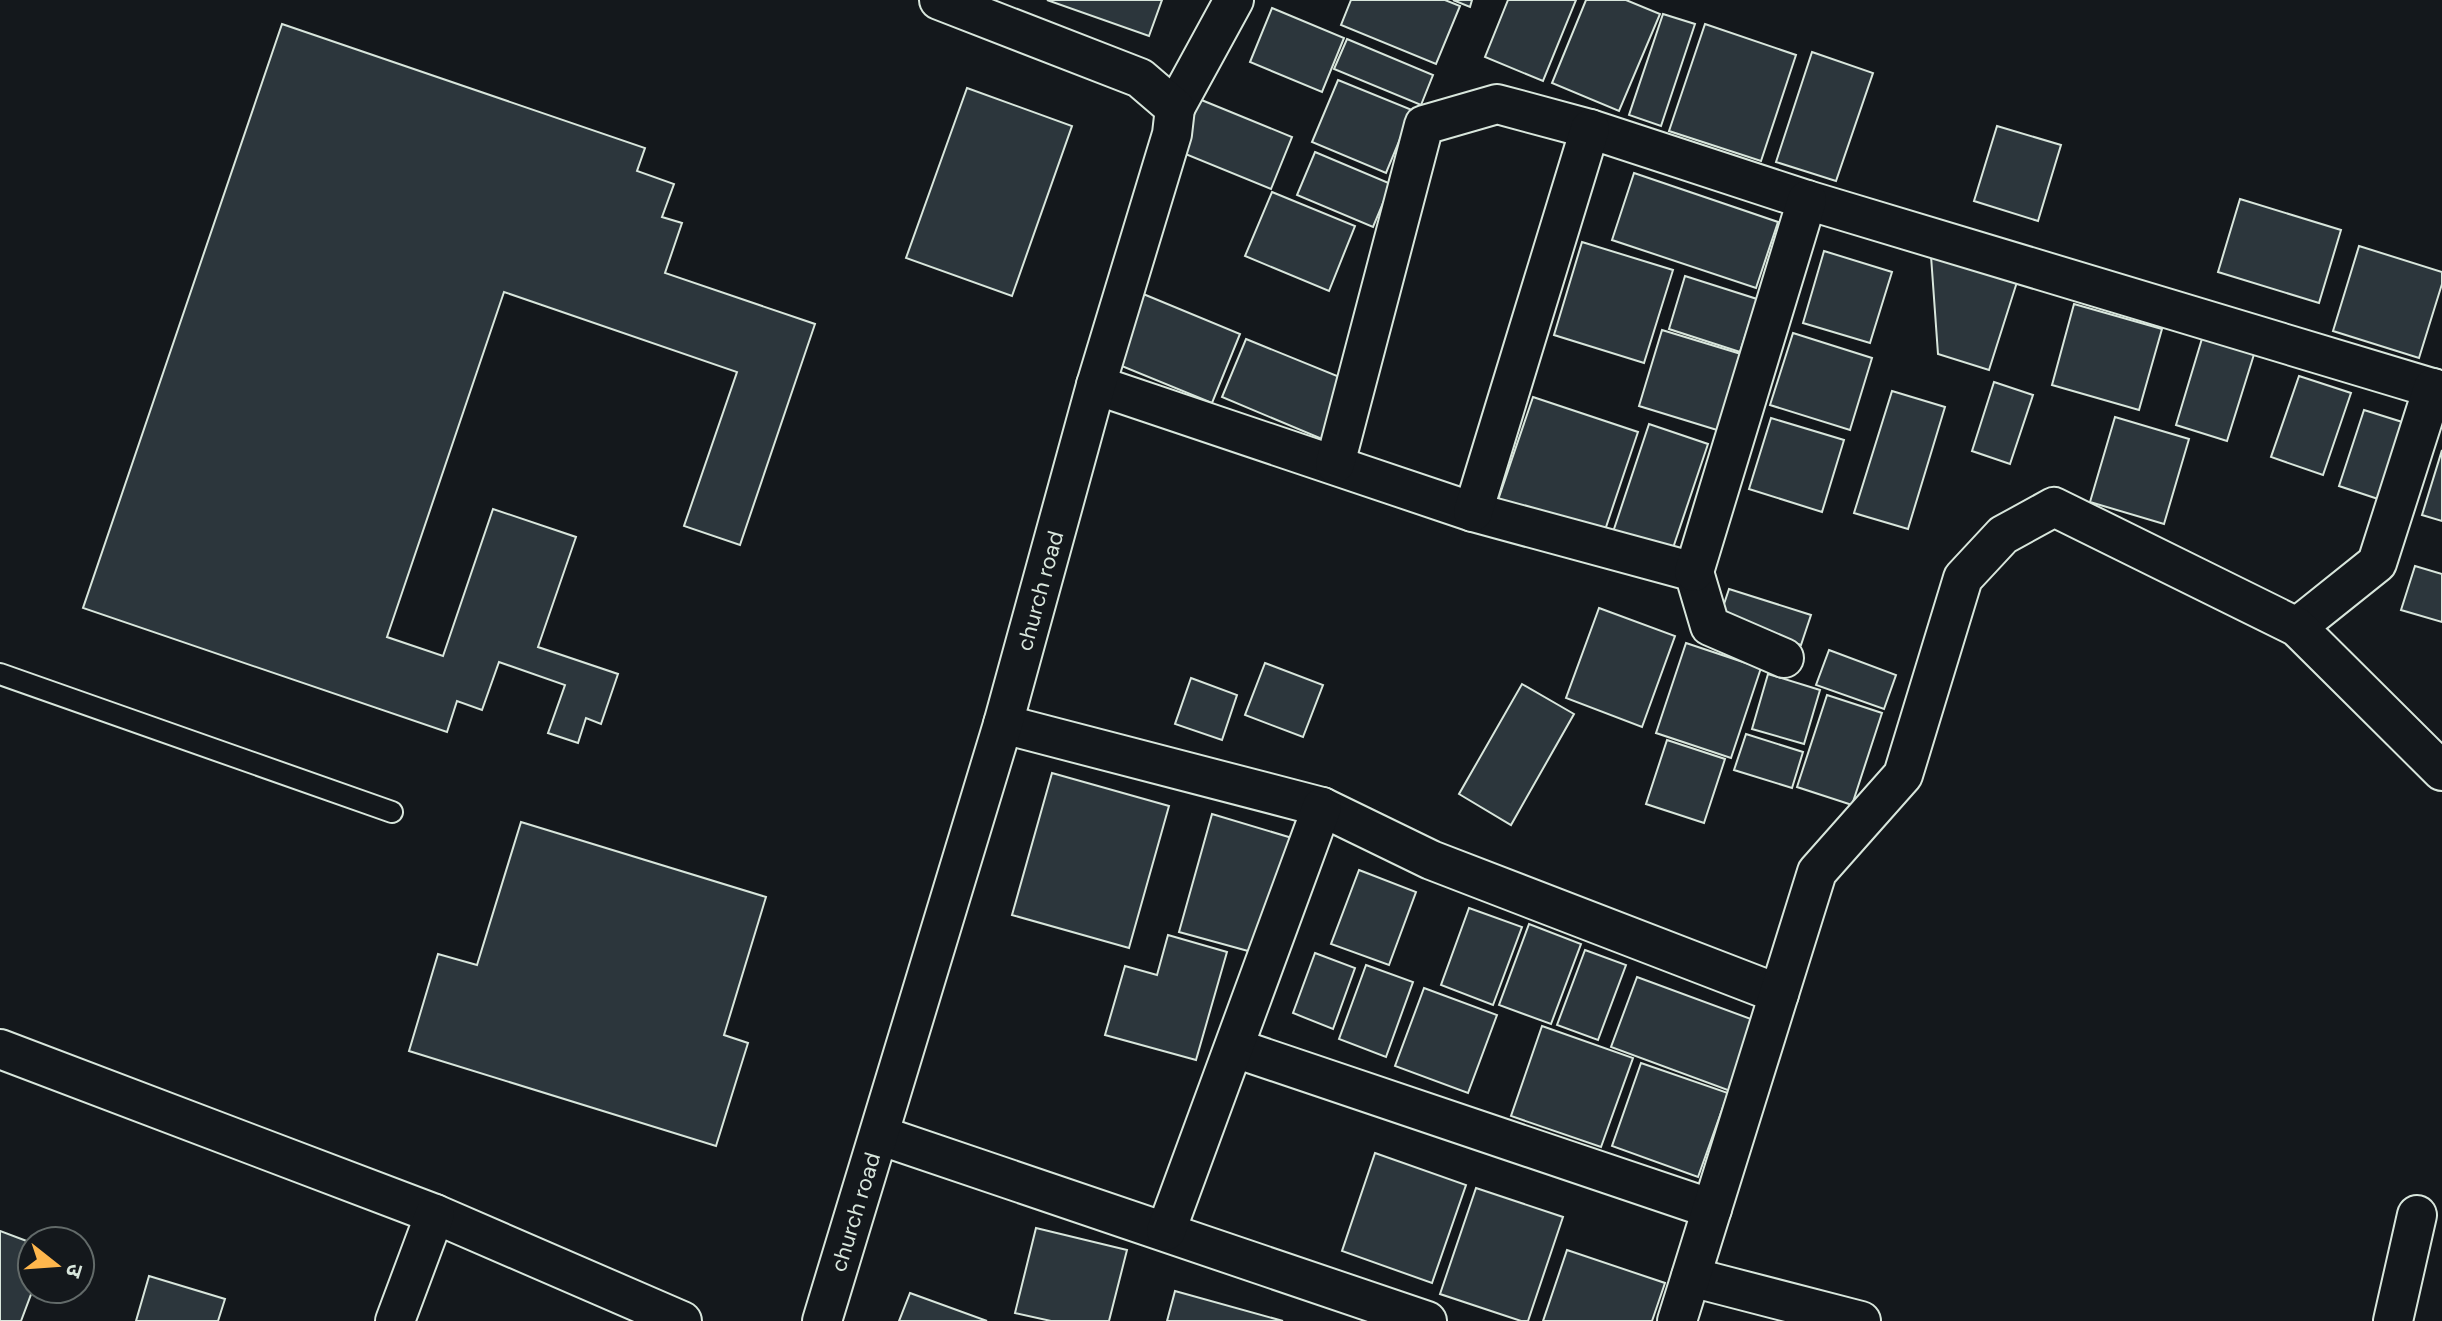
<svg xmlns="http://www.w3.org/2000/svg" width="2442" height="1321" viewBox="0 0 2442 1321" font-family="'DM Sans','Noto Sans Devanagari',sans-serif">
<rect width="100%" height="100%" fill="#14181c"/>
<!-- building -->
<g fill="#2c363c" stroke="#d8e6dc" stroke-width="2">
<path d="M1047,0H1162L1149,36Z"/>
<path d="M1351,0H1445L1460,6L1436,64L1341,25Z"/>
<path d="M1453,0H1472L1470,7Z"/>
<path d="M1508,0H1576L1543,81L1485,57Z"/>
<path d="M1586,0H1626L1660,14L1619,111L1552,83Z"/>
<path d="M1272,8L1344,38L1322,92L1250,62Z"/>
<path d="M1663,14L1695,24L1661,126L1629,115Z"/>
<path d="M282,24L645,148L637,171L674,184L662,217L682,223L665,273L815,324L740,545L684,526L737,372L504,292L387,637L443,656L493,509L576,537L538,647L618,674L601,724L586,718L578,743L548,733L565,685L499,662L482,710L457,701L447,732L83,608Z"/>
<path d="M1705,24L1796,55L1761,161L1669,131Z"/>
<path d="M1347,39L1433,75L1421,105L1334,69Z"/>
<path d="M1812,52L1873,73L1836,181L1776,162Z"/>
<path d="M1338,80L1412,110L1386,173L1312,142Z"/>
<path d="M967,88L1072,126L1012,296L906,258Z"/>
<path d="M1199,99L1292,137L1271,189L1178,151Z"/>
<path d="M1997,126L2061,145L2038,221L1974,201Z"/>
<path d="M1315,152L1391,184L1373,227L1297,195Z"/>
<path d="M1634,173L1778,222L1756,288L1612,240Z"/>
<path d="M1272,192L1355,226L1329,291L1245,256Z"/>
<path d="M2240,199L2341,230L2319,303L2218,272Z"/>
<path d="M1582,242L1673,270L1644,363L1554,335Z"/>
<path d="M2359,246L2442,272V284L2419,358L2333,331Z"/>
<path d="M1824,251L1892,272L1870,343L1803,323Z"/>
<path d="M1931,256L2017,282L1989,370L1938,354Z"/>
<path d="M1685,276L1757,299L1740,352L1669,329Z"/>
<path d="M1136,291L1240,334L1212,403L1107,360Z"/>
<path d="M2074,304L2162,329L2139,410L2052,385Z"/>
<path d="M1662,330L1741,354L1717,430L1639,406Z"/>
<path d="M2204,332L2256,348L2227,441L2176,425Z"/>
<path d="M1793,333L1872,358L1850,430L1770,405Z"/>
<path d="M1246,339L1347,380L1322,439L1222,397Z"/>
<path d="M2299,376L2351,393L2323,475L2271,457Z"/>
<path d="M1994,382L2033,395L2010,464L1972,451Z"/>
<path d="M1892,391L1945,407L1908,529L1854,513Z"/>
<path d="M1533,397L1638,432L1602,539L1497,503Z"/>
<path d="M2364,410L2415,426L2390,503L2339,486Z"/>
<path d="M2115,417L2189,439L2164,524L2090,502Z"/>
<path d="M1771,418L1844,440L1822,512L1749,489Z"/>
<path d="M1649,424L1708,444L1671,554L1612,535Z"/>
<path d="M2442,450V521L2422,515Z"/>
<path d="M2415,566L2442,574V622L2401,610Z"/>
<path d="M1729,589L1811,615L1801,645L1719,619Z"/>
<path d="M1599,608L1675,636L1642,727L1566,698Z"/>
<path d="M1686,643L1761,668L1731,758L1656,733Z"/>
<path d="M1829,650L1896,675L1884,709L1816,685Z"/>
<path d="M1265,663L1323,685L1303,737L1245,715Z"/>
<path d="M1768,674L1820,690L1804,744L1752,729Z"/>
<path d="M1191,678L1237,695L1222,740L1175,724Z"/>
<path d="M1522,684L1574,714L1511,825L1459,794Z"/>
<path d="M1827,695L1882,713L1852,805L1797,787Z"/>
<path d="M1746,734L1803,752L1792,788L1734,770Z"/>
<path d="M1667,740L1725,759L1704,823L1646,804Z"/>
<path d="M1052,773L1169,806L1129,948L1012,915Z"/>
<path d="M1212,814L1292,838L1259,954L1179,932Z"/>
<path d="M521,822L766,897L724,1035L748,1043L716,1146L409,1051L438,954L477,965Z"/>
<path d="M1359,870L1416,892L1389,965L1331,944Z"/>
<path d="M1469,908L1522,927L1493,1005L1441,985Z"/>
<path d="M1529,924L1581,944L1551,1024L1499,1005Z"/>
<path d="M1168,935L1227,952L1196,1060L1105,1035L1125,966L1157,975Z"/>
<path d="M1585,950L1626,965L1598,1040L1557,1025Z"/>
<path d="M1315,953L1355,968L1333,1029L1293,1013Z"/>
<path d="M1366,965L1413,982L1386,1057L1339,1039Z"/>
<path d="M1637,977L1759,1022L1733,1092L1611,1047Z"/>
<path d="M1424,988L1497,1015L1468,1093L1395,1066Z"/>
<path d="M1542,1026L1633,1058L1601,1147L1511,1116Z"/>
<path d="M1641,1063L1728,1093L1698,1177L1612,1146Z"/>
<path d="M1375,1153L1466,1185L1432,1283L1342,1251Z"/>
<path d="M1476,1188L1563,1217L1528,1321H1521L1440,1294Z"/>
<path d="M1036,1228L1127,1250L1109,1321H1051L1015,1313Z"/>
<path d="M0,1231L32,1243L33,1289L21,1321H0Z"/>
<path d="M1567,1250L1665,1283L1652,1321H1543Z"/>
<path d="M149,1276L225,1299L218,1321H136Z"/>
<path d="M1175,1291L1283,1321H1167Z"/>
<path d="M910,1293L987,1321H899Z"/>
</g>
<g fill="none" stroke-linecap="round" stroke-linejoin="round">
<!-- service casing -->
<g stroke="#d8e6dc" stroke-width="24">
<path id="service" d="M0,674L392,812"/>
</g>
<!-- minor casing -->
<g stroke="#d8e6dc" stroke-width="42">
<g id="minor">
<path d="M1175,108L1234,0"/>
<path d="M1096,385L1473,512L1694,572L1710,626L1784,658"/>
<path d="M1335,464L1424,125L1497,104L1590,129L1807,200L2442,391"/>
<path d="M1473,512L1590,129"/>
<path d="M1694,572L1807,200"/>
<path d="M2297,627L2377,563L2433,388"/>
<path d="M1003,724L1322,807L1431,860L1779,994"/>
<path d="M1235,1048L1712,1209"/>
<path d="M0,1049L435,1214L682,1321"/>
<path d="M879,1135L1427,1321"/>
<path d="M1166,1231L1322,807"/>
<path d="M1691,1277L1861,1321"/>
<path d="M395,1321L435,1214"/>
<path id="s1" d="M822,1321L1003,724L1096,385L1172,134L1175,108L1140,78L939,0"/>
<path d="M1677,1321L1817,872L1903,775L1963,578L2003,535L2054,507L2297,627L2442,771"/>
<path d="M2393,1321L2417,1215"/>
</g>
</g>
<!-- service -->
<use href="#service" stroke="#14181c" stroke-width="20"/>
<!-- minor -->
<use href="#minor" stroke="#14181c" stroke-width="38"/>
</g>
<g text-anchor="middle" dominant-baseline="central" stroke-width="6" stroke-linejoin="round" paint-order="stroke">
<!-- street labels -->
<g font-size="22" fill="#d8e6dc" stroke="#14181c">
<text stroke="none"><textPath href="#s1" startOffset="762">church road</textPath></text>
<text stroke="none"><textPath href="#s1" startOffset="114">church road</textPath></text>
</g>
</g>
<!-- north arrow -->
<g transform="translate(56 1265) rotate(107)"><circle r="38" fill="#14181c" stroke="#626a69" stroke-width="2"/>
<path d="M0-6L14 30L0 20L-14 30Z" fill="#ffb74d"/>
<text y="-12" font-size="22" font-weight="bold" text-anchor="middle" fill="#d8e6dc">उ</text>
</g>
</svg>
